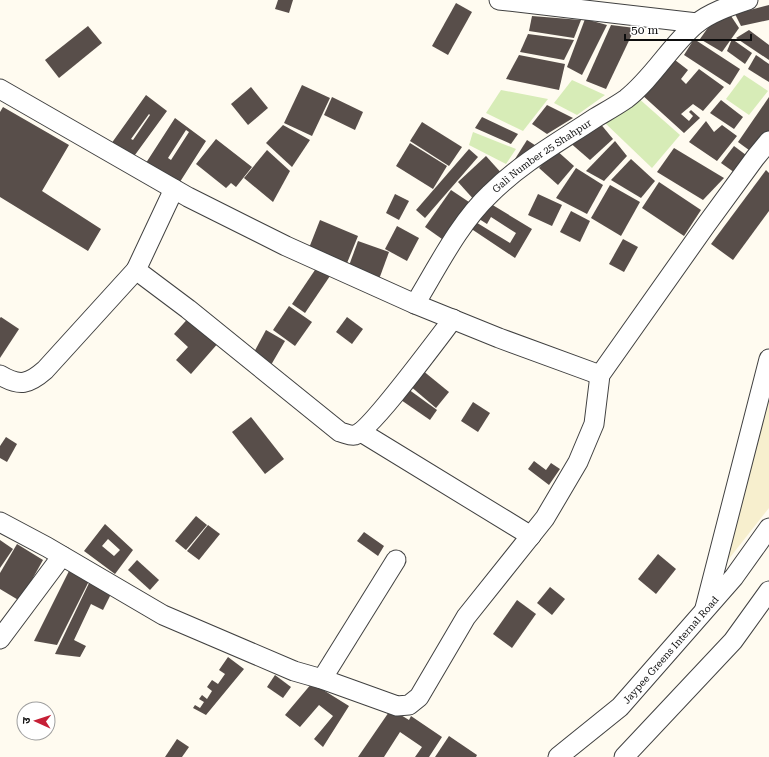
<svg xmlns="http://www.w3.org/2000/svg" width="769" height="757" viewBox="0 0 769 757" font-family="'Roboto Serif','Noto Sans Devanagari',serif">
<rect width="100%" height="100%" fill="#fffbf0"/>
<!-- farmland -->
<path fill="#f7efce" d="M769,400V508L724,565Z"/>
<!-- green -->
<g fill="#d7ecb7">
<path d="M744,75L768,91L749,115L726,99Z"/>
<path d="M572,80L605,95L577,115L554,103Z"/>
<path d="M501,90L548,99L523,131L486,113Z"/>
<path d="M637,97L680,135L652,168L603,121Z"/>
<path d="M473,132L516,149L506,164L469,145Z"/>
</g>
<!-- building -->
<g fill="#584e4a" fill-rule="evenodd">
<path d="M278,0H293L289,13L275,9Z"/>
<path d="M456,3L472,12L448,55L432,46Z"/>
<path d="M769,5V20L741,26L735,14Z"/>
<path d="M532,16L581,20L574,38L529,31Z"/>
<path d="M731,16L739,28L722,52L700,39L707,29L713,23L720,19Z"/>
<path d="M585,19L607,25L582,75L567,67Z"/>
<path d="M611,25L635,28L606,89L586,81Z"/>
<path d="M88,26L102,43L59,78L45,60Z"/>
<path d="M749,30L769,45V60L736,38Z"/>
<path d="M528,34L574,40L564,60L520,52Z"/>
<path d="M694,39L740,69L730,85L684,55Z"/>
<path d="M732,39L752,53L745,64L727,51Z"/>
<path d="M519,55L565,64L559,90L506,79Z"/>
<path d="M756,55L769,64V82L748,69Z"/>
<path d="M675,60L688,70L681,79L686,84L699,69L724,87L703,111L693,104L681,114L689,121L693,116L689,112L691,110L700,118L684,133L641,94Z"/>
<path d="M302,85L330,98L312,136L284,123Z"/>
<path d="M251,87L268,108L248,125L231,104Z"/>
<path d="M146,95L167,111L132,159L111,144ZM149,114L150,115L133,140L131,139Z"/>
<path d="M332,97L363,112L355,130L324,115Z"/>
<path d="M769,97V132L753,153L738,142Z"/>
<path d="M721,100L743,117L734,129L710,113Z"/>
<path d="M547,105L573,118L547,134L532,124Z"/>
<path d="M3,107L69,145L42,191L101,229L88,251L0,197V112Z"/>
<path d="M482,117L518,134L511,144L475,128Z"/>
<path d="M175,118L206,141L178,185L144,166ZM186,130L189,132L171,160L168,158Z"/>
<path d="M706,121L714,132L722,125L737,136L717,161L689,142Z"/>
<path d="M422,122L462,147L449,166L410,141Z"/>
<path d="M599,122L613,139L590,160L568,141Z"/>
<path d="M283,125L310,140L292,167L266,143Z"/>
<path d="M216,139L252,167L236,187L231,183L226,188L196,164Z"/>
<path d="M527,140L541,149L520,164L515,159Z"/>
<path d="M615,141L627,156L604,181L586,171Z"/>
<path d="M410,143L447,166L433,189L396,166Z"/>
<path d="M734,146L750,158L738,175L721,163Z"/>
<path d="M674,148L724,178L703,200L657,172Z"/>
<path d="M469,149L478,157L425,218L416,210Z"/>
<path d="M555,149L574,166L558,185L539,168Z"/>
<path d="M267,150L290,171L273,202L244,178Z"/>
<path d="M486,156L504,176L476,202L458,182Z"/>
<path d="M631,159L655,181L641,198L611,180Z"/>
<path d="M576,168L603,185L587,214L556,198Z"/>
<path d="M766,170L769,173V211L733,260L711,244Z"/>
<path d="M659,182L701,210L684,236L642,208Z"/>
<path d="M610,185L640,202L621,236L591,218Z"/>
<path d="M451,190L469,202L442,239L425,227Z"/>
<path d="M395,194L409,201L399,220L386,213Z"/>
<path d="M538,194L562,205L552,226L528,215Z"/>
<path d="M486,201L532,229L515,258L470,228L474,221L510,243L516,233L491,217L487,224L476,217Z"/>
<path d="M571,211L590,221L580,242L560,232Z"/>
<path d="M320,220L358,236L345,268L307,253Z"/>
<path d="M397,226L419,238L407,261L385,249Z"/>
<path d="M623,239L638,247L624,272L609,264Z"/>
<path d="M358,241L389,252L378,282L347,271Z"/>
<path d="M319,264L332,273L305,313L292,304Z"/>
<path d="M289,306L312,322L295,346L273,330Z"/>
<path d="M192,314L220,341L191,374L176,360L188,347L174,334Z"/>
<path d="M1,317L19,329L0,358V318Z"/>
<path d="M347,317L363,329L352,344L336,332Z"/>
<path d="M266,330L285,341L271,365L253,354Z"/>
<path d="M422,370L449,392L436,408L409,385Z"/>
<path d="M408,389L437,410L430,420L401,400Z"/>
<path d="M473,402L490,413L478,432L461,421Z"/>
<path d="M251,417L284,459L265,474L232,432Z"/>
<path d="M6,437L17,444L7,462L0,458V446Z"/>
<path d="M534,461L546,470L551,463L560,469L549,485L528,469Z"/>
<path d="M196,516L207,525L186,550L175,541Z"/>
<path d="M105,524L133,550L115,574L84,551ZM108,539L120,550L114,556L102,546Z"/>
<path d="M208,525L220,534L199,560L187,551Z"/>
<path d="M364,532L384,546L378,556L357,541Z"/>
<path d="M0,540L13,549L0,568Z"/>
<path d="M17,544L43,560L20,601L0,589V573Z"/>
<path d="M658,554L676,569L656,594L638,579Z"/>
<path d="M137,560L159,580L150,590L128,570Z"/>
<path d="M71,567L91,577L57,645L34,641Z"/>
<path d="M90,581L112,592L103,610L91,604L74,640L86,646L80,657L55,654Z"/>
<path d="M550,587L565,599L552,615L537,603Z"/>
<path d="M517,600L536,614L512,648L493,634Z"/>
<path d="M228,657L244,669L206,715L193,708L195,705L200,708L204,702L199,699L202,695L207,699L212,691L207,687L212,680L218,684L225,674L219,670Z"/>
<path d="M275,675L291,687L283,698L267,687Z"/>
<path d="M312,683L349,706L323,747L314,739L333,716L319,705L300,727L285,715Z"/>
<path d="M391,709L409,720L411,716L442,737L429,757H415L422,747L400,732L384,757H358Z"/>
<path d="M449,736L477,755L476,757H435Z"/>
<path d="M177,739L189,747L182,757H165Z"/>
</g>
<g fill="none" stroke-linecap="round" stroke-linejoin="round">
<!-- minor casing -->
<g stroke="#414141" stroke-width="21">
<g id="minor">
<path d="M499,0L697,23"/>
<path d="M0,89L188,197L286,246L415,304L499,338L600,375"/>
<path d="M174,189L136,270L188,309L340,432C345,433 350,436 355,435C370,431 439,337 453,319"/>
<path id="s1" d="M415,304C437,268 459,223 490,194C521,163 559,142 595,118C605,112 616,106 626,99C653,78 670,46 696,24C711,12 730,6 748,0"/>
<path d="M0,375C20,387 29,384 45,370L136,270"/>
<path d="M361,432L531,536"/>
<path d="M0,522L47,547L163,615L294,671L322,679L397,706L409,705L419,697L466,617L545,518L578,462L594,424L600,375L706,225L755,158L769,141"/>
<path d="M705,608L769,359"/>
<path d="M0,639L62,556"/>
<path d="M322,679L396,560"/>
<path id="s2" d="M558,757L620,707L734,577L769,528"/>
<path d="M624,757L733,641L769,591"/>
</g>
</g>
<!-- minor -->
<use href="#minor" stroke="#fff" stroke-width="19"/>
</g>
<g text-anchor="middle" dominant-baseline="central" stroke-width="4" stroke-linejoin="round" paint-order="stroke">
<!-- street labels -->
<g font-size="10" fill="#0e0e0e" stroke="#fff">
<text stroke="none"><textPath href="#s1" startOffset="198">Gali Number 25 Shahpur</textPath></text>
<text stroke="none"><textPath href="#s2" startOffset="156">Jaypee Greens Internal Road</textPath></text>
</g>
</g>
<!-- north arrow -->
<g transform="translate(36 721) rotate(273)"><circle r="19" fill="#ffffff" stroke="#9f9f9f"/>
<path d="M0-3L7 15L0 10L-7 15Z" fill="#c61f36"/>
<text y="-6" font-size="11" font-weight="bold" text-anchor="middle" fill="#0e0e0e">उ</text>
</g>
<!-- scale -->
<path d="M625 34v6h126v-6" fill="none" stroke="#0e0e0e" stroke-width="2"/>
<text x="631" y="34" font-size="12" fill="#0e0e0e" stroke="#ffffff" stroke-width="3" paint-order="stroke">50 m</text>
</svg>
